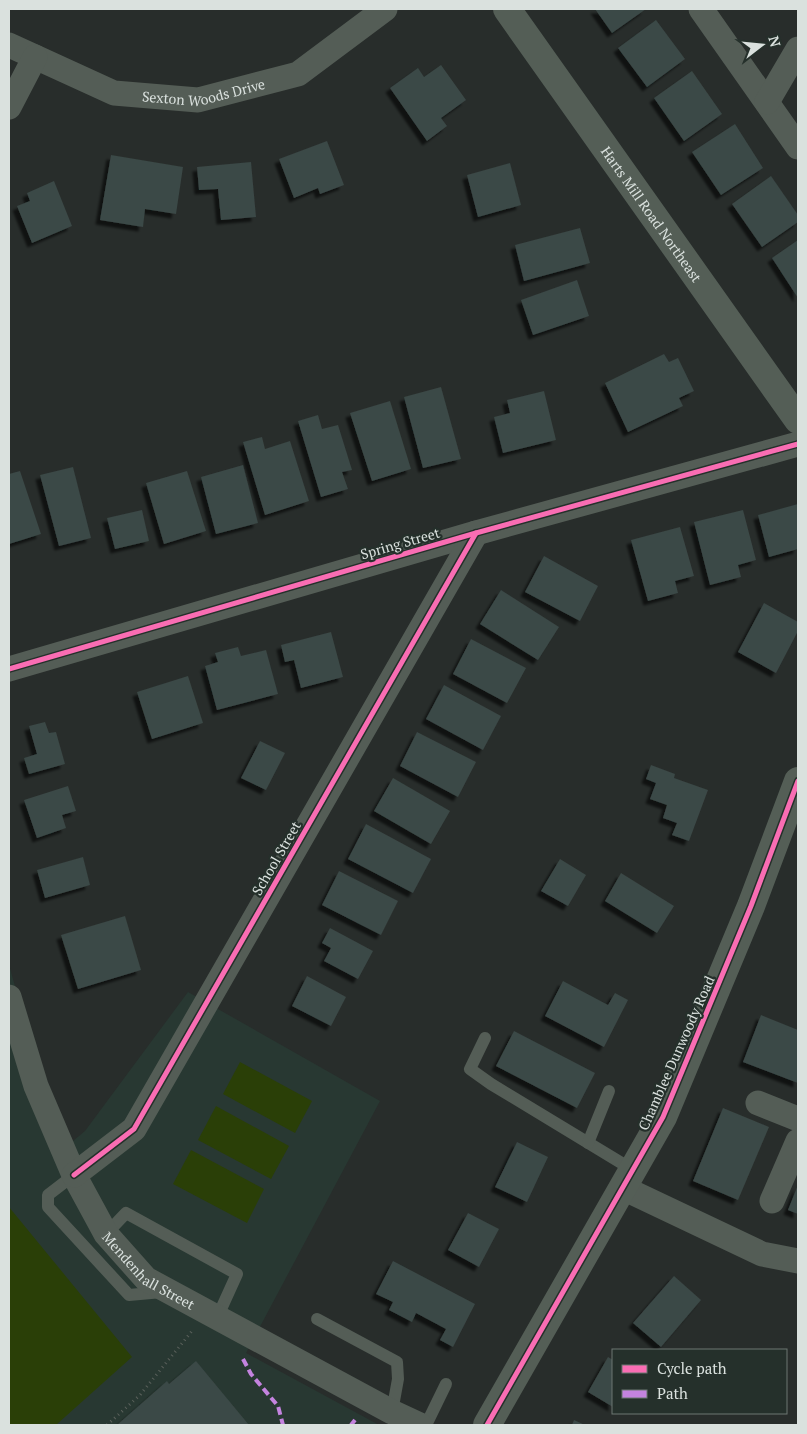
<svg xmlns="http://www.w3.org/2000/svg" width="807" height="1434" viewBox="0 0 807 1434" font-family="'PT Serif',serif">
<defs>
<filter id="shadow"><feDropShadow dx="-4.5" dy="4.5" stdDeviation="1" flood-color="#0009"/></filter>
</defs>
<rect width="100%" height="100%" fill="#282d2b"/>
<!-- built -->
<path fill="#283832" d="M9,965L41,1078L73,1141L85,1131L188,992L380,1101L246,1353L379,1425H9Z"/>
<!-- garden -->
<g fill="#2a3f07">
<path d="M240,1062L312,1101L295,1133L223,1094Z"/>
<path d="M216,1106L289,1146L271,1179L198,1140Z"/>
<path d="M191,1150L264,1189L247,1223L173,1184Z"/>
<path d="M9,1207L132,1357L56,1425H9Z"/>
</g>
<!-- building -->
<g fill="#3b4846" filter="url(#shadow)">
<path d="M595,9H646L612,33Z"/>
<path d="M656,20L685,59L647,87L618,48Z"/>
<path d="M441,65L466,100L441,118L447,126L427,141L390,88L418,68L424,77Z"/>
<path d="M692,71L722,114L684,141L654,98Z"/>
<path d="M735,124L763,168L721,195L692,152Z"/>
<path d="M327,141L344,185L320,194L318,188L294,198L279,159Z"/>
<path d="M111,155L183,167L176,214L145,209L143,227L100,220Z"/>
<path d="M251,162L256,217L221,220L218,189L199,190L197,167Z"/>
<path d="M510,163L521,205L478,217L467,175Z"/>
<path d="M771,176L798,215V222L762,247L732,204Z"/>
<path d="M54,181L72,226L32,243L17,206L30,201L27,193Z"/>
<path d="M580,228L590,263L524,281L515,245Z"/>
<path d="M798,240V298L772,258Z"/>
<path d="M577,280L589,316L533,335L521,300Z"/>
<path d="M664,354L669,362L678,358L694,391L679,398L683,406L628,432L605,383Z"/>
<path d="M441,387L461,459L423,468L404,397Z"/>
<path d="M544,391L556,440L503,453L494,417L510,413L507,400Z"/>
<path d="M390,401L411,469L372,481L350,413Z"/>
<path d="M318,415L322,429L338,425L352,470L342,472L348,489L321,497L298,421Z"/>
<path d="M262,437L265,449L290,441L309,501L265,515L243,442Z"/>
<path d="M243,465L258,523L216,534L201,477Z"/>
<path d="M73,467L91,538L59,546L40,475Z"/>
<path d="M20,471L41,534L9,544V474Z"/>
<path d="M187,471L206,531L164,544L146,483Z"/>
<path d="M798,504V549L769,557L758,515Z"/>
<path d="M142,510L149,541L115,549L107,518Z"/>
<path d="M743,510L756,560L738,565L741,577L710,585L694,522Z"/>
<path d="M680,527L694,576L675,581L678,593L648,601L631,540Z"/>
<path d="M544,556L598,586L580,621L525,592Z"/>
<path d="M501,590L559,627L538,660L480,624Z"/>
<path d="M764,603L798,622V631L776,673L738,652Z"/>
<path d="M331,632L343,677L301,688L294,660L285,662L281,645Z"/>
<path d="M471,639L526,668L507,703L453,674Z"/>
<path d="M238,647L241,656L266,650L278,694L217,710L205,666L218,662L215,653Z"/>
<path d="M188,676L203,723L152,739L137,692Z"/>
<path d="M444,685L501,716L483,750L426,719Z"/>
<path d="M45,722L49,733L56,732L65,764L29,774L24,758L37,754L29,726Z"/>
<path d="M417,732L476,762L458,797L400,766Z"/>
<path d="M260,741L285,753L266,790L241,778Z"/>
<path d="M651,765L675,774L674,778L708,790L689,841L672,835L677,823L663,818L667,805L650,799L656,783L646,779Z"/>
<path d="M393,778L450,811L431,844L374,811Z"/>
<path d="M68,786L76,811L62,815L66,828L37,838L24,800Z"/>
<path d="M366,824L431,859L413,893L348,859Z"/>
<path d="M83,857L90,885L45,898L37,870Z"/>
<path d="M560,859L586,875L568,906L541,891Z"/>
<path d="M339,871L398,901L381,935L322,905Z"/>
<path d="M621,873L674,906L657,933L605,901Z"/>
<path d="M125,916L141,970L78,989L61,935Z"/>
<path d="M330,928L373,951L358,979L324,961L331,948L322,943Z"/>
<path d="M307,976L346,997L331,1026L292,1006Z"/>
<path d="M563,981L608,1005L615,993L628,1000L604,1047L545,1016Z"/>
<path d="M761,1015L798,1030V1083L743,1062Z"/>
<path d="M514,1031L595,1073L577,1108L496,1066Z"/>
<path d="M723,1108L769,1127L738,1200L693,1181Z"/>
<path d="M517,1142L548,1157L527,1202L495,1187Z"/>
<path d="M798,1185V1214L788,1210Z"/>
<path d="M468,1213L499,1229L479,1267L448,1250Z"/>
<path d="M393,1261L475,1304L453,1347L440,1340L446,1329L416,1313L412,1322L389,1310L393,1302L376,1294Z"/>
<path d="M674,1276L701,1300L661,1347L633,1323Z"/>
<path d="M608,1357L613,1360V1407L588,1392Z"/>
<path d="M196,1361L249,1425H117L167,1381L169,1384Z"/>
<path d="M574,1420L585,1425H572Z"/>
</g>
<g fill="none" stroke-linecap="round" stroke-linejoin="round">
<!-- path -->
<path stroke="#5b615c" stroke-width="3" stroke-dasharray="1 4" stroke-linecap="butt" d="M107,1425L140,1395L192,1331"/>
<!-- lane -->
<g stroke="#545d56" stroke-width="12">
<path d="M485,1038L470,1069L491,1084L633,1170"/>
<path d="M588,1143L609,1091"/>
<path d="M74,1175L48,1195V1207L129,1295L162,1292"/>
<path d="M106,1234L126,1213L237,1274L217,1318"/>
<path d="M317,1319L397,1362L398,1379L392,1412"/>
<path d="M426,1425L446,1384"/>
</g>
<!-- street -->
<g stroke="#545d56" stroke-width="25">
<path d="M701,9L798,147"/>
<path id="s1" d="M9,45L114,93L198,100L298,74L385,9"/>
<path d="M767,102L798,49"/>
<path d="M9,107L35,57"/>
<path d="M9,669L476,533L798,444"/>
<path id="s2" d="M9,997L36,1086L74,1175L106,1234L146,1279L392,1412L420,1425"/>
<path d="M758,1103L798,1119"/>
<path d="M74,1175L134,1129L476,533"/>
<path d="M623,1188L762,1254L798,1261"/>
<path d="M772,1201L798,1141"/>
</g>
<!-- secondary -->
<g stroke="#545e56" stroke-width="28">
<path id="s3" d="M507,9L798,420"/>
<path d="M487,1425L663,1117L751,906L798,781"/>
</g>
<!-- quiet -->
<g stroke="#c483df" stroke-width="4" stroke-dasharray="8 4" stroke-linecap="butt">
<path d="M243,1359L251,1374L278,1406L283,1425"/>
<path d="M351,1425L355,1420"/>
</g>
<!-- cycleway casing -->
<g stroke="#25302b" stroke-width="8">
<g id="cycleway">
<path d="M9,669L476,533L798,444"/>
<path d="M74,1175L134,1129L476,533"/>
<path d="M487,1425L663,1117L751,906L798,781"/>
</g>
</g>
<!-- cycleway -->
<use href="#cycleway" stroke="#f96db3" stroke-width="5"/>
</g>
<g text-anchor="middle" dominant-baseline="central" stroke-width="4.5" stroke-linejoin="round" paint-order="stroke">
<!-- street labels -->
<g font-size="14" fill="#dae1de" stroke="#25302b">
<text stroke="none"><textPath href="#s1" startOffset="206">Sexton Woods Drive</textPath></text>
<text stroke="none"><textPath href="#s3" startOffset="251">Harts Mill Road Northeast</textPath></text>
<text transform="translate(400 543) rotate(-16)">Spring Street</text>
<text transform="translate(276 858) rotate(-60)">School Street</text>
<text transform="translate(676 1053) rotate(-66)">Chamblee Dunwoody Road</text>
<text stroke="none"><textPath href="#s2" startOffset="314">Mendenhall Street</textPath></text>
</g>
</g>
<!-- border -->
<rect width="807" height="1434" fill="none" stroke="#dae1de" stroke-width="20"/>
<!-- legend -->
<rect x="612" y="1349" width="175" height="65" fill="#25302b" stroke="#6d7773"/>
<rect x="622" y="1365" width="25" height="8" fill="#f96db3" stroke="#6d7773"/>
<text x="657" y="1374" font-size="15" fill="#dae1de">Cycle path</text>
<rect x="622" y="1390" width="25" height="8" fill="#c483df" stroke="#6d7773"/>
<text x="657" y="1399" font-size="15" fill="#dae1de">Path</text>
<!-- north arrow -->
<g transform="translate(762 45) rotate(74)" stroke="#25302b" stroke-width="4" paint-order="stroke">
<path d="M0-4L9 19L0 12L-9 19Z" fill="#dae1de"/>
<text y="-8" font-size="14" font-weight="bold" text-anchor="middle" fill="#dae1de">N</text>
</g>
</svg>
